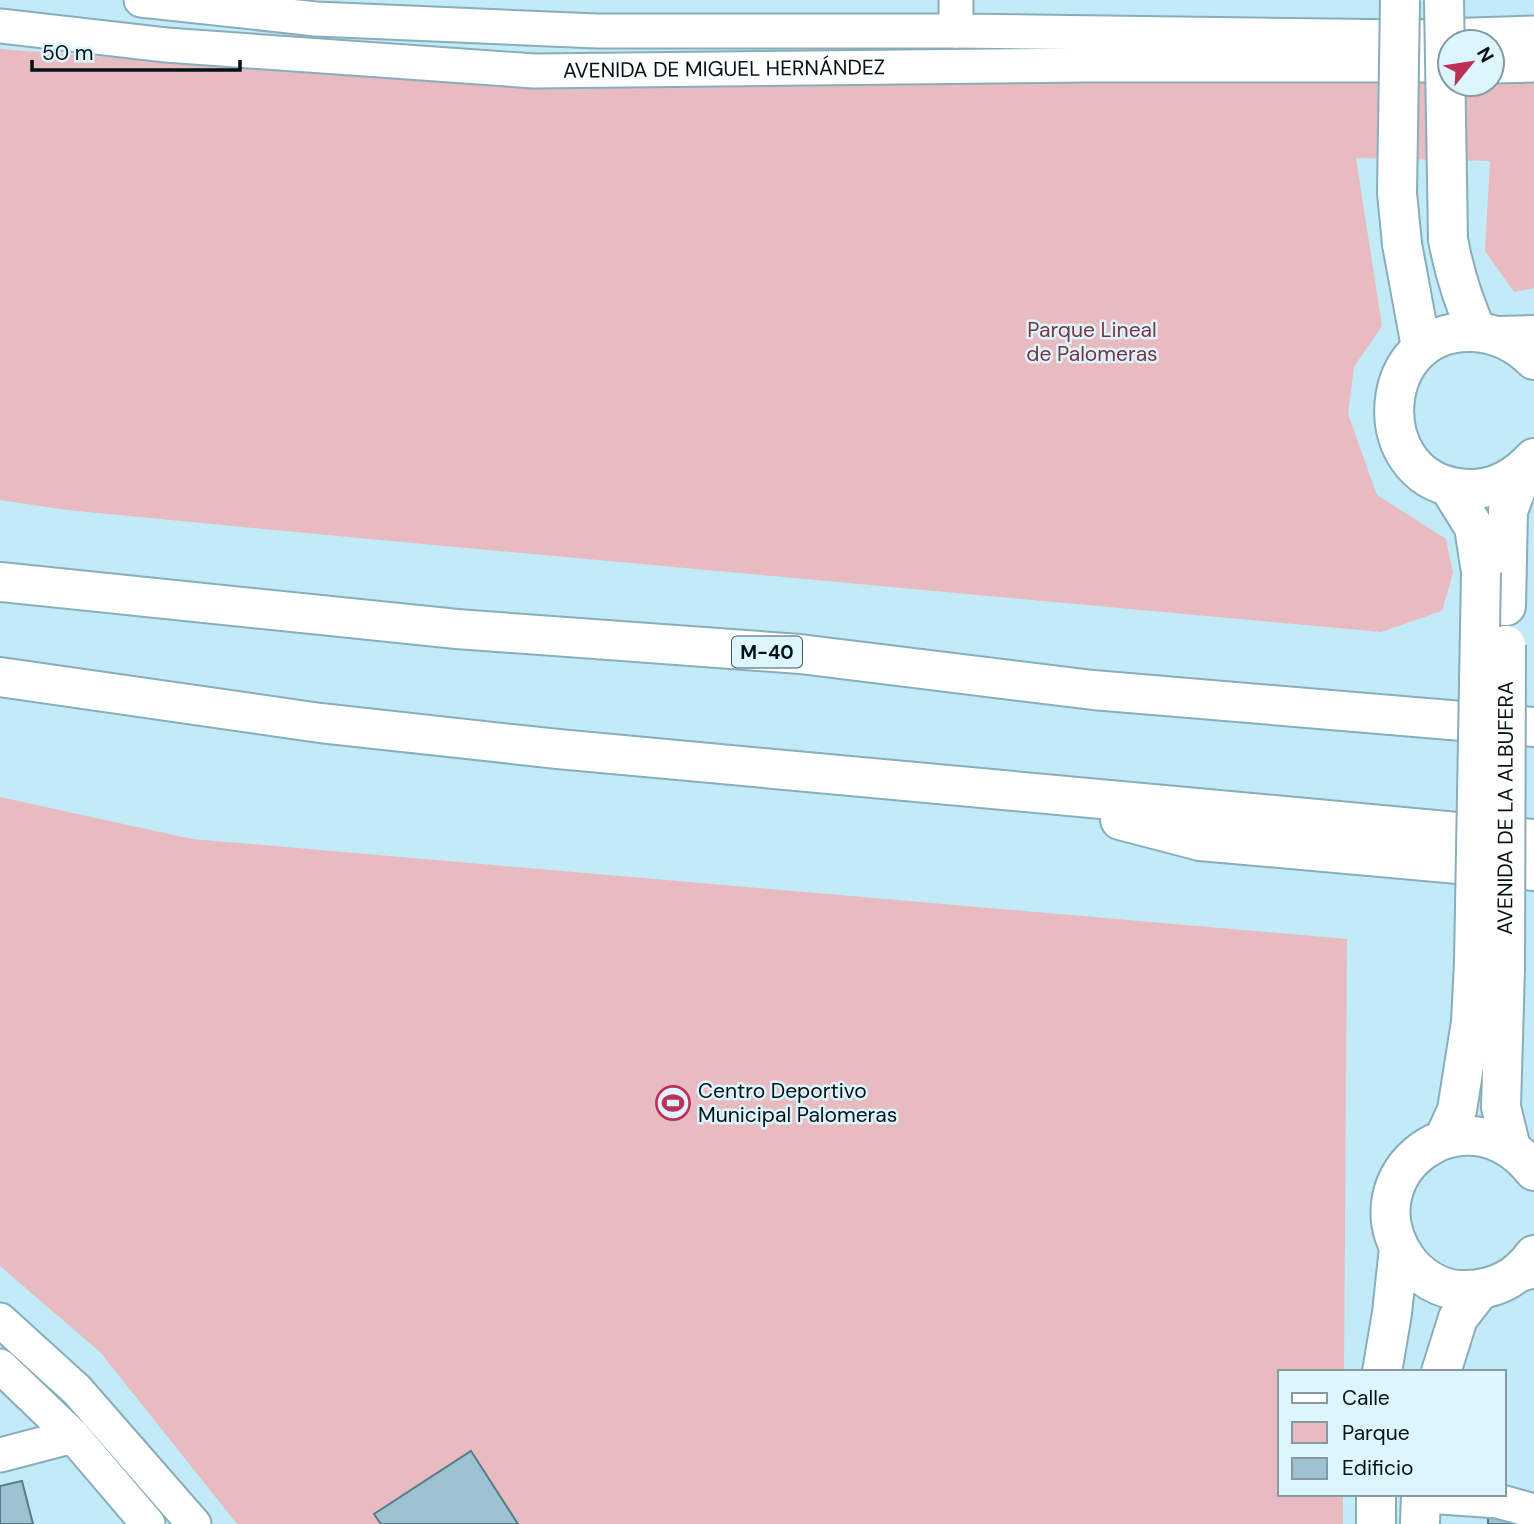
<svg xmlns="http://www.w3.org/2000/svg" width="1534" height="1524" viewBox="0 0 1534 1524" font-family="'DM Sans',sans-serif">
<rect width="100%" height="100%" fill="#c3ebf7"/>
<!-- green -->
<g fill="#e7bbc0">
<path d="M0,49L319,73L883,81H1450V84L1534,82V288L1514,292L1485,251L1490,161L1356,158L1382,326L1354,367L1348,414L1377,495L1446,539L1453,573L1442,611L1381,632L369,539L67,510L0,500Z"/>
<path d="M0,797L192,839L1347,939L1344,1372H1280V1494H1343V1524H237L100,1352L0,1266Z"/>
</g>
<!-- building -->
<g fill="#9cc3cf" stroke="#577c87" stroke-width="2">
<path d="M471,1451L518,1524H381L374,1514Z"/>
<path d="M22,1481L33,1524H0V1486Z"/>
<path d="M1488,1516L1534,1524H1488Z"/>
</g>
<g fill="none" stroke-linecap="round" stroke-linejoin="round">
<!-- minor casing -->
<g stroke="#87aeba" stroke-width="37">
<g id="minor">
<path d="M141,0L316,19L597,31H956L1412,37L1534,33"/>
<path d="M956,0V31"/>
<path id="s1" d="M0,26L166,45L534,71L1085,65H1450"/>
<path d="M1492,66L1534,65"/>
<path d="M0,1320L77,1390L194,1524"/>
<path d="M0,1366L73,1436L148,1524"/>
<path d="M0,1455L73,1436"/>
<path d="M1436,1494L1441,1497L1498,1501L1534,1511"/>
</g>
</g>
<!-- major casing -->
<g stroke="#87aeba" stroke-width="42">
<g id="major">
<path d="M1448,239C1454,272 1463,301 1477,332"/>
<path d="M1402,244L1421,347"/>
<path d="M1534,360C1517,343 1497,333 1472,332C1376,328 1366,475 1458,488C1488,493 1514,480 1534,458"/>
<path d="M1449,487L1474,527L1481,572"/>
<path d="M1506,606L1508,511L1523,471"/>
<path d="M1505,969L1501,1107L1511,1148"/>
<path d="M1444,1139L1457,1110L1471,1022L1474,962"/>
<path d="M1534,1171C1465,1084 1347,1175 1407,1260C1419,1276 1440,1290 1461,1290C1491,1291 1516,1280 1534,1255"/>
<path d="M1382,1372L1392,1313L1399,1248"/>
<path d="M1441,1372L1458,1318L1479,1291"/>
<path d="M1376,1524V1494"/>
<path d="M1420,1524L1421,1494"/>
</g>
</g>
<!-- highway casing -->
<g stroke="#87aeba" stroke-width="42">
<g id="highway">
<path d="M1497,336L1534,335"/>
<path d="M0,582L457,629L800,654L1093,690L1534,727"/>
<path d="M0,677L320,723L558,749L1534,839"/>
<path d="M1120,820L1200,841L1534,871"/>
<path d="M1520,1272L1534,1268"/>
</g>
</g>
<!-- minor -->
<use href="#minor" stroke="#fff" stroke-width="33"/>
<!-- major -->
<use href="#major" stroke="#fff" stroke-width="38"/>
<!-- highway -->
<use href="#highway" stroke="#fff" stroke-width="38"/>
<!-- major-bridge casing -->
<g stroke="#87aeba" stroke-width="42" stroke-linecap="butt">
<g id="major-bridge">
<path d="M1400,0L1397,193L1402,244"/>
<path d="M1444,0L1448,239"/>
<path d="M1474,962L1481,572"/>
<path id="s2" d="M1505,969L1506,645"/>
</g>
</g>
<!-- major-bridge -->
<use href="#major-bridge" stroke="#fff" stroke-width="38"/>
</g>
<!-- icons -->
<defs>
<g id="stadium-ring" transform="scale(1.75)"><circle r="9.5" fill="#ddf5fd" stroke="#bf3056" stroke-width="1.5"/><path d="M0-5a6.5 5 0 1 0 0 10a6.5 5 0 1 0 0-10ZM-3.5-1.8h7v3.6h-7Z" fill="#bf3056"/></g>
</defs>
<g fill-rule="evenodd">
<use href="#stadium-ring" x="673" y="1103"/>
</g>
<g text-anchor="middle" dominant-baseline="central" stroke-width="5" stroke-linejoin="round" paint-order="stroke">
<!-- shield labels -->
<rect fill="#ddf5fd" stroke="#45555b" stroke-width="2" x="732" y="636.5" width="70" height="31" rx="5"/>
<g font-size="19" font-weight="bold" fill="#041116">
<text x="767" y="652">M-40</text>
</g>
<!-- street labels -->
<g font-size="21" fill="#041116" stroke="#ddf5fd">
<text stroke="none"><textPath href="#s1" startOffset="726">AVENIDA DE MIGUEL HERNÁNDEZ</textPath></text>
<text stroke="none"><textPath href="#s2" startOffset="161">AVENIDA DE LA ALBUFERA</textPath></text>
</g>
<!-- park labels -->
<g font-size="21" fill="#783541" stroke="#ddf5fd">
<text x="1092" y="330">Parque Lineal<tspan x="1092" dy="24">de Palomeras</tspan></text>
</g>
<!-- poi labels -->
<g font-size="21" fill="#041116" stroke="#ddf5fd" text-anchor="start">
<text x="698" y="1091">Centro Deportivo<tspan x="698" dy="24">Municipal Palomeras</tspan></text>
</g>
</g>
<!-- legend -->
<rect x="1278" y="1370" width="228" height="126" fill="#ddf5fd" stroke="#869aa1" stroke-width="2"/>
<rect x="1292" y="1393" width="35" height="10" fill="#ffffff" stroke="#869aa1" stroke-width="2"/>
<text x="1342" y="1405" font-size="21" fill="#041116">Calle</text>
<rect x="1292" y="1422" width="35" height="21" fill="#e7bbc0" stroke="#869aa1" stroke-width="2"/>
<text x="1342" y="1440" font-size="21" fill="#041116">Parque</text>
<rect x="1292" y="1458" width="35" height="21" fill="#9cc3cf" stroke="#869aa1" stroke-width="2"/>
<text x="1342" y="1475" font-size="21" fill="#041116">Edificio</text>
<!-- north arrow -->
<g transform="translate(1471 63) rotate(60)"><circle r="33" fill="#ddf5fd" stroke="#869aa1" stroke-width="2"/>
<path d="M0-5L12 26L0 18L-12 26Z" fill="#bf3056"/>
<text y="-10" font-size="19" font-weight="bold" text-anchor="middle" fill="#041116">N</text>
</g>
<!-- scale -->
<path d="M32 60v10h208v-10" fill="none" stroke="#041116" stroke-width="3.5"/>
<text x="42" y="60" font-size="21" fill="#041116" stroke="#ddf5fd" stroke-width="5" paint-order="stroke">50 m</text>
</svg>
